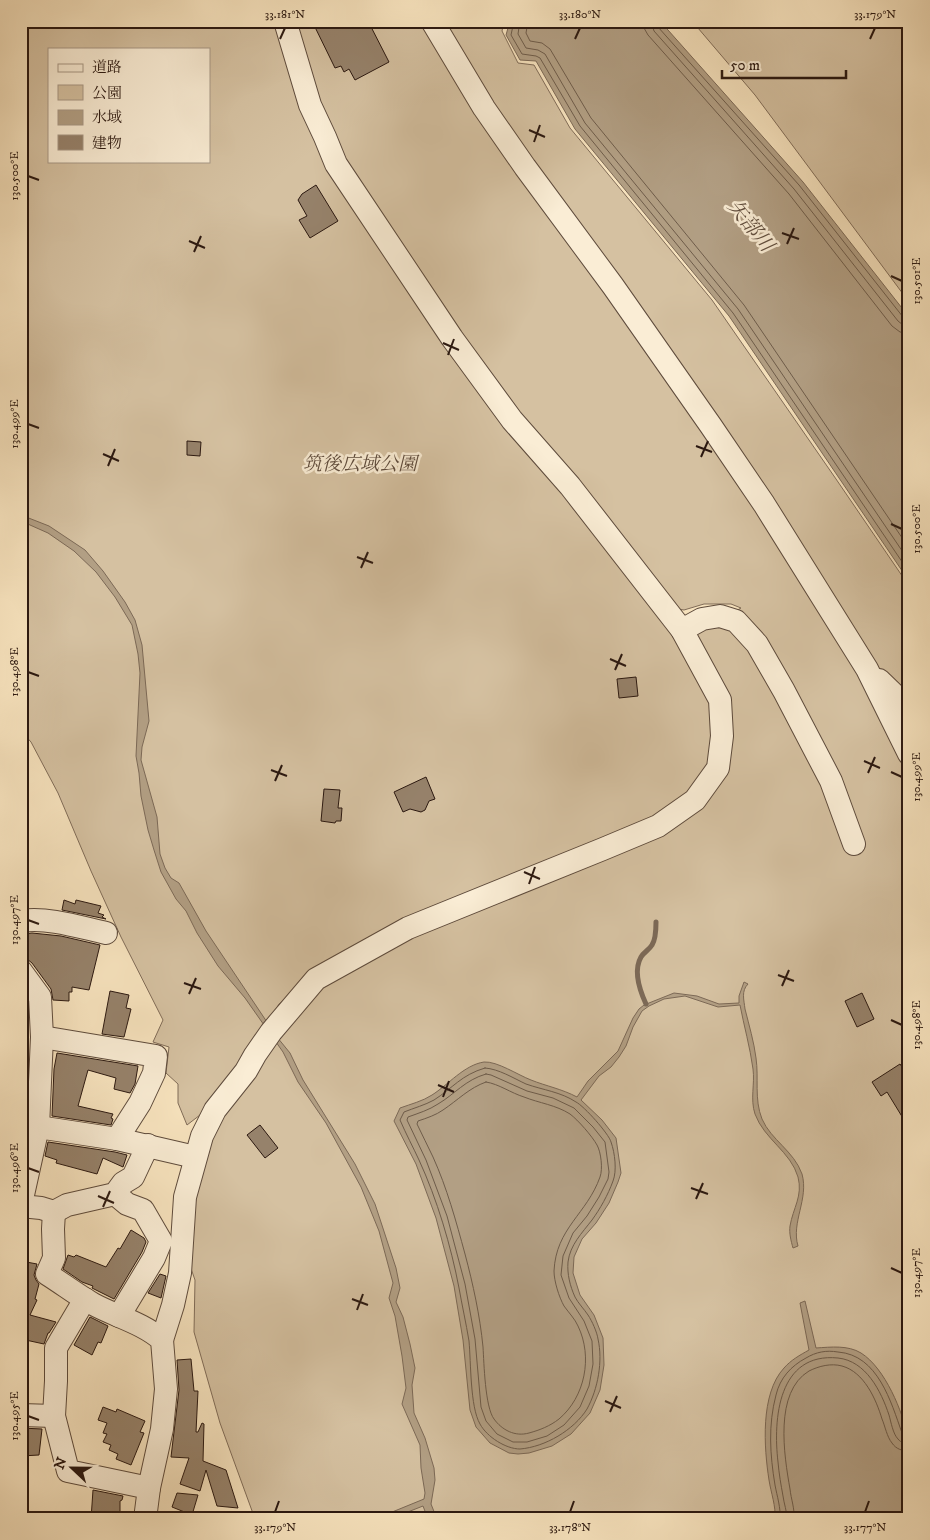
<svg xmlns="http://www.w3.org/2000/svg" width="930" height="1540" viewBox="0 0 930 1540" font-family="'IM FELL DW Pica','Noto Serif JP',serif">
<rect width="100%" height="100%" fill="#f8e4bf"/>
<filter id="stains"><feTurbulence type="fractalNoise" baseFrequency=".004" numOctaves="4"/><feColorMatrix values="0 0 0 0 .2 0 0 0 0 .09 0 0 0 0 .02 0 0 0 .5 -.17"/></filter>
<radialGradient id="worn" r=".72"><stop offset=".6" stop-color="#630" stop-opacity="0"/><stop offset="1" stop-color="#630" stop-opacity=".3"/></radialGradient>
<!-- green -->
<g fill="#d5c1a1" stroke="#806c58" fill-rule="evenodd">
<path d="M21,21H504L502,31L518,63L534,65L570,128L712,300L836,479L909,586V1519H255L220,1423L194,1332L195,1280L188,1260L204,1135L329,976L693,810L731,740L691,636L741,608L731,604H704L684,610L672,608L708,690L715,733L706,769L692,791L654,819L322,968L279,1004L253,1046L200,1115L187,1125L178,1103V1084L166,1073L169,1047L153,1042L163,1020L121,937L91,871L58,793L31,742L21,731ZM49,49H209V161H49Z"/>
<path d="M692,21H909V302L755,95Z"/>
</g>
<!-- water -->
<g fill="#b29f84" stroke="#7c6956">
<path d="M510,21H660L803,182L909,317V581L729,316L575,129L536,61L520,60L506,35Z"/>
<path d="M21,515L49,526L85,550L103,571L125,602L135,620L142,645L149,721L142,747L141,760L157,817L160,854L165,868L171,878L179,883L206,931L277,1037L290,1053L303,1080L355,1164L375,1204L396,1268L400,1288L396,1302L403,1317L410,1344L415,1368L412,1385L414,1413L425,1438L434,1468L435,1480L431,1504L437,1519H428L423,1506L390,1519H375L424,1499L425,1493L421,1468L420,1445L402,1404L406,1388L402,1356L395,1316L389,1298L393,1283L379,1231L361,1187L326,1123L298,1082L283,1052L245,998L218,966L197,933L186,911L176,899L161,872L154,850L148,830L141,796L139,773L136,756L140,673L138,654L132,625L115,597L96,572L74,551L48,533L21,521Z"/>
<path d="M744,982L748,984C741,991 744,1000 745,1009C749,1025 754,1042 756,1058C759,1078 754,1099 762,1119C771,1140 794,1151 802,1174C809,1199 791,1222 798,1246L793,1248C791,1241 789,1233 790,1226C793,1208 803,1196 798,1177C791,1152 764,1139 755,1114C750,1099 755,1084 753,1069C750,1047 744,1026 740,1005L718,1007L685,996L664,999L649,1006L642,1011L633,1027L626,1046L619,1057L611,1067L599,1076L581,1100L602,1120L616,1138L621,1173L618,1182L609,1203L596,1223L582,1239L574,1257L573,1273L580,1295L594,1315L603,1338L604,1365L600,1390L590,1413L571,1434L552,1446L529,1453L518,1454L509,1453L490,1443L476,1427L470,1410L463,1340L454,1286L436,1218L416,1164L394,1121L400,1108C411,1104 423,1101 432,1095C448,1085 464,1065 484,1062C497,1061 518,1075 531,1080C546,1086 562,1089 577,1097L588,1081L618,1051L633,1018L639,1009L644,1005L674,993L697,996L719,1004L739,1003V996Z"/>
<path d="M805,1301L816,1348C831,1347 848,1345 861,1353C885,1368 903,1412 908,1438C910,1447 909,1457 909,1465C909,1483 909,1501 909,1519H775C776,1506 771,1493 769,1480C764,1448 760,1394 784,1368C791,1360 800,1355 809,1350L800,1303Z"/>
</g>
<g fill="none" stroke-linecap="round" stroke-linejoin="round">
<!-- shore -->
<g stroke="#6e5c4a" stroke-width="1">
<path d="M514,21L511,35L522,54L536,56L540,58L580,126L733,313L909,572"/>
<path d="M520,21L518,34L526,48L538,50L545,54L585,123L738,309L909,561"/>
<path d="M528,21L526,33L530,41L542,43L550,49L591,118L744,305L909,548"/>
<path d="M643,21L644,28L648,35L789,194L892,326L900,332L909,333"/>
<path d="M651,21L654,31L794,189L898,321L903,325L909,326"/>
<path d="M657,21L658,27L799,185L903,317L909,319"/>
<path d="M485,1068C499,1069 513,1078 526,1084C543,1090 561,1092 576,1102C584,1106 609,1134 611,1142C615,1153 617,1171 613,1181C608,1195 600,1209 592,1220C582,1233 570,1245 568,1262C567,1274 570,1286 575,1297C578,1303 584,1309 588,1315C592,1321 597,1332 598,1339C603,1361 598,1389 587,1409C574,1430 545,1447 520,1449C506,1449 487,1437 480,1424C470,1407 471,1362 469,1341C466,1323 462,1305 459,1288C451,1246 437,1199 419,1160C413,1147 406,1134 400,1120L404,1112C414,1108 425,1105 434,1100C453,1088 461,1075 485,1068Z"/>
<path d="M486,1074L491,1075L527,1091L553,1098L574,1108L593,1127L605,1142L609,1172L608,1179L599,1197L587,1216L573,1233L563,1256L561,1275L569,1298L584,1321L592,1341L593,1364L589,1386L580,1407L564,1425L547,1436L527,1442H513L497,1434L486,1421L481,1407L475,1339L465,1284L447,1216L426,1160L407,1120L408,1117C419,1113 429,1110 438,1104C455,1094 465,1080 486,1074Z"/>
<path d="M486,1082C499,1084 511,1093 524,1097C539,1103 556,1105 570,1114C578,1120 592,1136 597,1145C601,1152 603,1169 600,1177C587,1214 556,1228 554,1271C554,1281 559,1297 564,1306C569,1313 575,1319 578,1326C593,1357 585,1397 559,1419C550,1426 540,1430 529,1433C515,1437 502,1430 494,1419C485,1407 484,1363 483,1347C480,1316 473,1284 465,1254C456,1221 447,1188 433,1157C428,1146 422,1135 417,1124L418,1121C427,1118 436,1115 443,1110C458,1100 469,1088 486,1082Z"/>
<path d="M780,1519C781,1508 777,1496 775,1485C770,1455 768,1425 776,1395C780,1378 791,1366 806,1358C816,1352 826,1350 838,1352C878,1355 891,1402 902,1433L905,1436L909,1437"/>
<path d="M787,1519C787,1511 784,1504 783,1496C781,1485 779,1474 778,1462C773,1419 778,1352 838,1358C866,1361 881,1391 889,1415C891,1422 893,1434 898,1439C901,1443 905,1443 909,1443"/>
<path d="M794,1519C795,1509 791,1499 790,1489C784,1455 774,1392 809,1371C819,1366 831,1363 842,1366C864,1372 876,1399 882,1419C885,1426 887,1437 892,1443C896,1449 902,1451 909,1451"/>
</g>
<!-- stream -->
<path stroke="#7c6956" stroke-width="5" d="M646,1004C640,991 633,971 641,957C644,952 649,950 652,945C656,939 656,929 656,922"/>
</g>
<!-- building -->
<g fill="#96826b" stroke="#2b1810">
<path d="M312,21H368L389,62L355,80L349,69L344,72L341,66L335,68Z"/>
<path d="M316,185L338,221L310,238L299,220L307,216L298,200L302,194Z"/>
<path d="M187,441L201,442L200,456L187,455Z"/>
<path d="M636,677L638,696L619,698L617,679Z"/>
<path d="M426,777L435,799L429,801L425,810L421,812L410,809L403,812L394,792Z"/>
<path d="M324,789L340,790L338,808H342L341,821H336L335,823L321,821Z"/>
<path d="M64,900L75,904L76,900L101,906L98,913L104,915L102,917L106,919L62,910Z"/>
<path d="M32,933L61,936L100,945L89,990L72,987V992H69V1001L53,1000L51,989L32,963L27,959L21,958V944L24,934Z"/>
<path d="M110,991L129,995L126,1008L131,1009L124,1037L102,1034Z"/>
<path d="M862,993L874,1019L857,1027L845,1001Z"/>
<path d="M57,1053L138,1066L135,1084L130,1093L114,1089L116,1078L88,1070L78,1106L113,1114L111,1118L113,1119L111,1125L52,1116L54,1069Z"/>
<path d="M900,1064L909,1077V1128L887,1092L881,1096L872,1082Z"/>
<path d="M21,1073L27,1074L25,1125L21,1142Z"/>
<path d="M260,1125L278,1148L265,1158L247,1135Z"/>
<path d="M48,1142L115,1152L127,1155L123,1167L103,1158L97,1174L56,1163L57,1160L45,1156Z"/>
<path d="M131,1230L144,1238L146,1242L142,1252L114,1299L92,1288L93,1286L82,1282L63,1269L68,1255L74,1257L76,1255L106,1267L118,1248L120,1249Z"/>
<path d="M21,1261L37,1264L34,1275L36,1280L39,1284L35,1299L37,1300L30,1315L56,1322L49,1333H48L44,1344L21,1339Z"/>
<path d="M160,1274L166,1276L161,1298L148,1293Z"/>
<path d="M90,1317L108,1326L101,1343L98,1342L92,1355L74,1345Z"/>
<path d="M191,1359L194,1391H198L196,1432H198L202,1423L204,1424L203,1461L226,1470L238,1508L217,1506L206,1470L200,1491L180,1484L189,1458L171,1457L179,1390L177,1360Z"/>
<path d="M103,1407L116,1412L117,1409L145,1421L140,1432L144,1433L131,1465L116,1459L118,1454L109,1450L111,1445L103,1442L107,1434L103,1433L107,1423L98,1420Z"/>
<path d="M21,1428L42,1429L39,1455L21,1456Z"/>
<path d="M93,1490L123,1496L122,1500L120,1501V1519H91Z"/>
<path d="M177,1493L198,1495L192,1515L172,1507Z"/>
</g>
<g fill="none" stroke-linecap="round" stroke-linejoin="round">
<!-- minor casing -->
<g stroke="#5e4b3c" stroke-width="24">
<g id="minor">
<path d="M432,21L484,108L525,167L613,286L711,426L764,504L867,669L909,754"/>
<path d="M682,630L702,619L720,616L736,621L757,644L784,691L831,781L854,844"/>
<path d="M879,680L909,709"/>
<path d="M21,921C49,917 79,927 106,933"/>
<path d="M21,971L40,997L42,1037L38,1127L21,1204"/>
<path d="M42,1037L156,1056L154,1073L140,1103L117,1139"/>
<path d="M38,1127L117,1139L195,1157"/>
<path d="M115,1194L127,1204L143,1210L161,1241L154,1258L119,1316"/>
<path d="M21,1206L41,1208L54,1212L53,1229L54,1258L47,1274C63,1284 77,1295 93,1304C115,1316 143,1323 162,1340L166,1389L162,1429L149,1488L145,1519"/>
<path d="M54,1212L67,1205L115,1194L123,1183L133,1177L148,1145"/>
<path d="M85,1299L56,1348V1381L54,1416L68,1471L149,1488"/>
<path d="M162,1340L173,1305L180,1273L185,1197L202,1136L215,1110L246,1071L255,1055L271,1032L316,979L408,928L603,849L658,826L695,800L718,768L722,736L720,700L682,630L570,486L512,420L452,338L336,164L325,137L310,105L285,21"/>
<path d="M21,1415L54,1416"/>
</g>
</g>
<!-- minor -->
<use href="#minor" stroke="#faedd5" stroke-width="22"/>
</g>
<!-- ticks -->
<path fill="none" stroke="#2b1810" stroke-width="2" d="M280,39L285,28M575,39L580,28M870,39L875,28M529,130L545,137M534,142L540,125M28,176L39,180M782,233L799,239M189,241L205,248M787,244L794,228M194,252L201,236M891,276L902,281M443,343L459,350M448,355L454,339M28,424L39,428M696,446L712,452M103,454L119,461M701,457L708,441M108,466L115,449M891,524L902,529M357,557L373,563M361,568L368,552M610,659L626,666M615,670L622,654M28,672L39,676M864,761L880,768M271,770L287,776M891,772L902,777M868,773L875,757M275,781L282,765M524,872L540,879M529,884L535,867M28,920L39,924M778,975L794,981M184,983L201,989M782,986L789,970M189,994L196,978M891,1020L902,1025M438,1085L454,1092M443,1097L449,1081M28,1168L39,1172M691,1188L708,1194M98,1196L114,1203M696,1199L703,1183M103,1207L110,1191M891,1268L902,1273M352,1299L368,1305M357,1310L363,1294M605,1401L621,1408M610,1412L617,1396M28,1416L39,1420M275,1512L279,1501M570,1512L574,1501M865,1512L869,1501"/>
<g text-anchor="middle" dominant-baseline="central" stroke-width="5" stroke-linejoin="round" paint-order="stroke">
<!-- park labels -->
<g font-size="19" font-style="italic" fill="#5e4b3c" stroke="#faedd5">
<text x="360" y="464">筑後広域公園</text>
</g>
<!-- water labels -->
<g font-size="20" font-style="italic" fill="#614e3e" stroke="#faedd5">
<text transform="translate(750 226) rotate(51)">矢部川</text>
</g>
</g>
<!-- margin -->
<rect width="930" height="1540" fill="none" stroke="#f8e4bf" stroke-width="55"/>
<!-- legend -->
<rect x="48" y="48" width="162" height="115" fill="#faedd5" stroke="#a79886"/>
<rect x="58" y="64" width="25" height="8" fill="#faedd5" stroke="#a79886"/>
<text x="92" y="72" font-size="15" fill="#2b1810">道路</text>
<rect x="58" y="85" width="25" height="15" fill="#d5c1a1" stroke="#a79886"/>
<text x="92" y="98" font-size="15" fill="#2b1810">公園</text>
<rect x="58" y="110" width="25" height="15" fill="#b29f84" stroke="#a79886"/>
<text x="92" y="122" font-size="15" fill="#2b1810">水域</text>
<rect x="58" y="135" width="25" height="15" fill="#96826b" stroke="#a79886"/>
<text x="92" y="148" font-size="15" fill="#2b1810">建物</text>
<!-- north arrow -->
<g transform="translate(72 1468) rotate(292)" stroke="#faedd5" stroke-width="4" paint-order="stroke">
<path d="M0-4L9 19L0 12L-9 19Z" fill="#2b1810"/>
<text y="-8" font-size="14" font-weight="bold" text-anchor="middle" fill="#2b1810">N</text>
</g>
<!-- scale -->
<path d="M722 70v8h124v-8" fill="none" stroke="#2b1810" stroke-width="2.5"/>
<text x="730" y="70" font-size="15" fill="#2b1810" stroke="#faedd5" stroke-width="4" paint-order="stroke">50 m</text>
<rect x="28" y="28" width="874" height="1484" fill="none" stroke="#2b1810" stroke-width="2"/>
<g font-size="12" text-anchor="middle" fill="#2b1810">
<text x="285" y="18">33.181°N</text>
<text x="580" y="18">33.180°N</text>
<text x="875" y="18">33.179°N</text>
<text transform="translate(14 176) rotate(-90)" y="4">130.500°E</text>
<text transform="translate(916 281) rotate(-90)" y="4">130.501°E</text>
<text transform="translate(14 424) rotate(-90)" y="4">130.499°E</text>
<text transform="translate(916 529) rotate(-90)" y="4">130.500°E</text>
<text transform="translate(14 672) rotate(-90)" y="4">130.498°E</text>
<text transform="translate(916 777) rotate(-90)" y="4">130.499°E</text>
<text transform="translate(14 920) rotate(-90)" y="4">130.497°E</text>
<text transform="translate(916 1025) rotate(-90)" y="4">130.498°E</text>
<text transform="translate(14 1168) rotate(-90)" y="4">130.496°E</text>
<text transform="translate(916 1273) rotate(-90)" y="4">130.497°E</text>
<text transform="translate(14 1416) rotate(-90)" y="4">130.495°E</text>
<text x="275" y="1531">33.179°N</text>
<text x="570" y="1531">33.178°N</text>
<text x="865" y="1531">33.177°N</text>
</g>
<rect width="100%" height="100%" filter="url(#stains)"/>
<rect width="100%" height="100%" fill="url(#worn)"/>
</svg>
